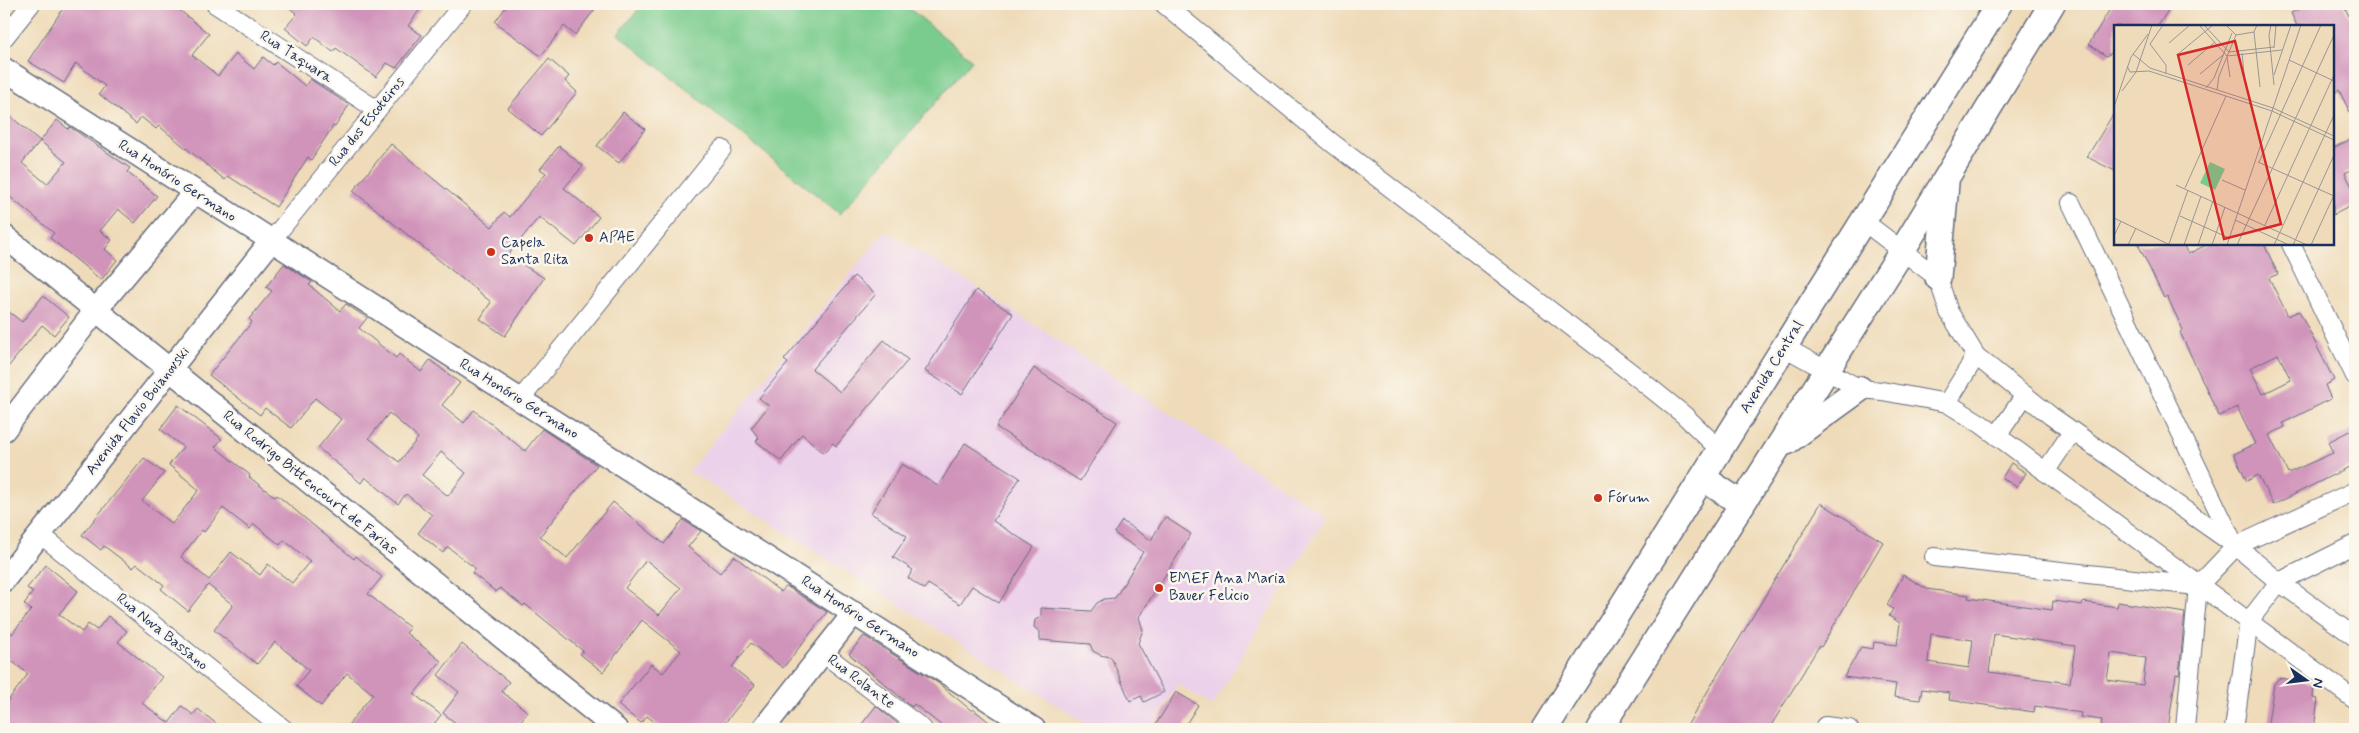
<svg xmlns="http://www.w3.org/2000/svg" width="2359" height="733" viewBox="0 0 2359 733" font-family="Mynerve,sans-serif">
<rect width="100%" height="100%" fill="#fbf7ec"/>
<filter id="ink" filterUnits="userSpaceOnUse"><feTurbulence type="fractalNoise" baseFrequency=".02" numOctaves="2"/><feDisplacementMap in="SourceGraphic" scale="10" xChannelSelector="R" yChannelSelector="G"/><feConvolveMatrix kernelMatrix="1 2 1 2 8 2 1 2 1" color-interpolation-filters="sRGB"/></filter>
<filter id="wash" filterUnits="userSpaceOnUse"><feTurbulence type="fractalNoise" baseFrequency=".0096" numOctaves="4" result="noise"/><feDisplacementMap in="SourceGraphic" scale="20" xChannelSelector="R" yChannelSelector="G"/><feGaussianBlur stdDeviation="1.12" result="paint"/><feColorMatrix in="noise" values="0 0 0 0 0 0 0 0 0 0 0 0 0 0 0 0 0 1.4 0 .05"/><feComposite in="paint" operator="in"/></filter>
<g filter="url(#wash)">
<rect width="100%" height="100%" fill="#efdbb9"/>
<!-- built -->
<path fill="#ecd1ea" d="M885,231L977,287L1326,516L1212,706L1178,684L1150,729H1095L689,471Z"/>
<!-- green -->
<path fill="#7acc8e" stroke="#4a7e76" d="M643,4H904L972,60L840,214L618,34Z"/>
<g id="blocks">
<!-- building -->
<g fill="#d093ba" fill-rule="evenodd">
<path d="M66,4H172L209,34L192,55L218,76L236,54L254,69L263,57L273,65L276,62L305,86L310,79L349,105L335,127L333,126L311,160L308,157L276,207L228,176L225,180L159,126L156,129L141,117L136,124L99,94L105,86L76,63L64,83L28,61Z"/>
<path d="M285,4H424L408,26L422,35L396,68L387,63L376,77L336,48L333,52L314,37L307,46L285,28L297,14Z"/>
<path d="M508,4H599L575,35L564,26L541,56L495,22Z"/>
<path d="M2113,4H2172L2158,26H2115V51L2106,56L2089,44Z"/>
<path d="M2310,4H2343L2355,28V123L2339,90L2333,94V26H2297L2291,13Z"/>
<path d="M549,59L569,76L565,81L577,92L541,136L508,108Z"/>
<path d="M4,111L40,141L57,120L68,129L70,127L130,168L127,172L157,196L135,223L118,209L100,231L112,240L105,249L117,260L101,280L50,238L54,233L4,192ZM40,141L66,162L47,184L22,163Z"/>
<path d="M2115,111V171L2087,157Z"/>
<path d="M623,112L645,129L619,163L597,146Z"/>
<path d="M2355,137V168L2345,173L2355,193V204L2333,215V148Z"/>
<path d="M391,144L492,227L504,212L510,217L546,173L540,169L559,146L583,166L564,188L599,217L576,246L539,217L508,255L544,278L505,336L480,319L491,302L353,191Z"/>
<path d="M2138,244H2183L2188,254L2208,244H2264L2278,274L2269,278L2288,316L2299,311L2334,380L2325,385L2331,399L2283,423L2285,427L2269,435L2288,473L2333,453L2328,442L2355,428V464L2273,505L2258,475L2247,481L2234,454L2255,444L2237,407L2219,416L2180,332L2183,330L2167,296L2164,298ZM2278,354L2291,380L2263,394L2250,368Z"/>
<path d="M284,264L312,282L309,285L340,311L346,304L367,318L359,328L396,358L399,354L421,372L430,360L460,383L442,405L464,423L474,410L525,451L542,429L597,465L540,536L567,558L613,502L664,544L683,520L701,531L688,547L720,573L734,556L781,592L786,586L827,612L783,668L751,643L732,667L755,685L720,729H663L647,716L641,723L618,705L651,664L663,673L681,651L642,620L603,672L580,654L583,651L525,604L523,606L500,588L496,592L472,573L475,568L448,547L443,553L418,533L432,515L406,494L398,504L365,477L361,483L318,448L341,419L315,398L291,428L265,408L260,415L209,375L252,322L249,319L272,291L266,287ZM389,413L418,438L399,462L369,438ZM441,452L466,473L448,496L422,475ZM646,560L681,588L659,615L625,588Z"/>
<path d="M854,276L876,294L812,369L840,392L884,340L908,360L836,446L833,443L824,453L802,434L781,461L756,441L759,438L751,428L769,406L759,398L788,363L784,360Z"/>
<path d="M976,290L1013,314L962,394L925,371Z"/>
<path d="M43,296L69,317L54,335L42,325L4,372V308L22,322Z"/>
<path d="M1034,368L1117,422L1080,481L996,427Z"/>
<path d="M178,405L222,439L215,447L250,475L249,477L275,497L277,495L354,559L356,556L382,577L368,594L410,628L406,633L441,661L414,694L441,715L430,729H345L373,694L347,673L321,706L296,686L309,670L275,642L257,664L214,630L233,605L208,585L188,611L161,589L164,585L137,564L133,568L104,546L101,550L82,535L144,458L164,473L142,501L172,524L199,490L169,465L183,447L160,429ZM223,508L250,529L254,524L280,545L284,540L310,561L292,583L268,564L260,575L231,552L209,580L181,557L202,530L204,532Z"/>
<path d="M965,443L1020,478L993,521L1034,547L999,603L972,586L960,604L928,584L924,589L908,578L913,570L893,557L907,536L871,513L902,464L938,486Z"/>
<path d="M2011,463L2026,473L2017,487L2002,478Z"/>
<path d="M1821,503L1883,542L1821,647L1819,646L1769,729H1685Z"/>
<path d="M1165,517L1191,534L1139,617L1143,630L1138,643L1164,692L1144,702L1141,696L1130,701L1111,657L1100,655L1093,651L1090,644L1040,640V632L1034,627L1035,620L1041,617V608L1091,611L1097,603L1104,599L1115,598L1143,552L1114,533L1122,521L1151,540Z"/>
<path d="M46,565L78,591L59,614L82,632L88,624L97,630L108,616L127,631L118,642L162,677L142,703L169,723L182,706L193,715L198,709L223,729H4V706L28,674L4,655V627L12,634L31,610L24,604L33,592L27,588Z"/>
<path d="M1903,575L1927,589L1969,595L1968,598L2052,610L2053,601L2082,605L2083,602L2117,607L2118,602L2185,613L2179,675L2176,674L2168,729L2130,726V729L2101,727L2102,720L2080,717L2081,713L2035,706L2034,712L1949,700L1950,693L1922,689L1920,700L1894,697L1896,684L1844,677L1861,647L1873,649L1874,642L1897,645L1900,623L1889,616L1893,609L1887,605ZM1931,634L1973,640L1969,668L1928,662ZM1994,634L2075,646L2070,683L1989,672ZM2111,653L2146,658L2143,685L2107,680Z"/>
<path d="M864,636L938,683L972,711L973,709L998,729H946L914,704L912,707L849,654Z"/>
<path d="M462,644L509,682L501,691L528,712L514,729H463L443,713L459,692L438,675Z"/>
<path d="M2279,678L2314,683L2313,698L2318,699L2314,729H2267L2274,684Z"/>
<path d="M1176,692L1198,705L1183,729H1153Z"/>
<path d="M876,706L898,724L894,729H858Z"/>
</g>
</g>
</g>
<g filter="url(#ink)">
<use href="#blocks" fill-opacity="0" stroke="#656b7e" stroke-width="1"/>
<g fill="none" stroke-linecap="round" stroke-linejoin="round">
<!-- minor casing -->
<g stroke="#656b7e" stroke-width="20">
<g id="minor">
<path d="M215,4L377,110"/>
<path d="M1164,4L1331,142L1638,378L1684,415L1720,450"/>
<path d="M4,38L31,4"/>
<path d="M2071,203L2234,544"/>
<path d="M1863,221L1938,278L1949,312L1976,356L2051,416L2236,546L2279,582L2355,637"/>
<path d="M271,241L463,4"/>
<path d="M2291,244L2355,376"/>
<path d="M1784,347L1860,389L1882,391L1947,403L1981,424L2355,700"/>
<path d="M520,400L722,149"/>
<path d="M1947,403L1976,356"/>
<path d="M1997,436L2025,395"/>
<path d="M2045,472L2072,432"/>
<path d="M41,535L284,729"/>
<path d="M1934,557L2197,586"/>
<path d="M823,653L923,729"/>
<path d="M1825,726L1849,729"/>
<path d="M2185,729L2198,586L2236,546L2355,491"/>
<path d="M2234,729L2249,621L2279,582L2355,544"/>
</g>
</g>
<!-- tertiary casing -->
<g stroke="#656b7e" stroke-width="25">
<g id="tertiary">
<path d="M4,69L1034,729"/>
<path d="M4,236L616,729"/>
<path d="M4,430L96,310L194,193"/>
<path d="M4,580L271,241"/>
<path d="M763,729L854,613"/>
</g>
</g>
<!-- secondary casing -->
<g stroke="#656b7e" stroke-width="28">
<g id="secondary">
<path d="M1938,278L1946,183"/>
<path d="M1787,442L1860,389"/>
<path d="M1703,478L1742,504"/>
<path d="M1545,729L1999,4"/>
<path d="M1600,729L1902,251L2052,4"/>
</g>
</g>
<!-- minor -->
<use href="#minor" stroke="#fff" stroke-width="18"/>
<!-- tertiary -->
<use href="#tertiary" stroke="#fff" stroke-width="22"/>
<!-- secondary -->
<use href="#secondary" stroke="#fff" stroke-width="25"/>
</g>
</g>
<!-- markers -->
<g fill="#c8321e" stroke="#fbf7ec" stroke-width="2">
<circle cx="589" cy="238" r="5"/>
<circle cx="491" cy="252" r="5"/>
<circle cx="1598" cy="498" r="5"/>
<circle cx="1159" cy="588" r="5"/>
</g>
<g text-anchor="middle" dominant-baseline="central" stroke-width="5" stroke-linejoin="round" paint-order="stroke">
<!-- street labels -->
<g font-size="15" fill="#1b2f5e" stroke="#fbf7ec">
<text transform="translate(296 57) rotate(33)">Rua Taquara</text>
<text transform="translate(367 122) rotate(-51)">Rua dos Escoteiros</text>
<text transform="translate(177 181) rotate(33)">Rua Honório Germano</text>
<text transform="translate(1772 367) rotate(-58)">Avenida Central</text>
<text transform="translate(519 399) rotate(32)">Rua Honório Germano</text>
<text transform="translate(138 411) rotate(-52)">Avenida Flavio Boianovski</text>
<text transform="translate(310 483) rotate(39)">Rua Rodrigo Bittencourt de Farias</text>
<text transform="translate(860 617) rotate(33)">Rua Honório Germano</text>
<text transform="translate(162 632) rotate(39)">Rua Nova Bassano</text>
<text transform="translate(861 682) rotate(37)">Rua Rolante</text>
</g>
<!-- poi labels -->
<g font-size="15" fill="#1b2f5e" stroke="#fbf7ec" text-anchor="start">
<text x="599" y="238">APAE</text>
<text x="501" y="243">Capela<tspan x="501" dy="17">Santa Rita</tspan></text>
<text x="1608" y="498">Fórum</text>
<text x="1169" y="579">EMEF Ana Maria<tspan x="1169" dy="17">Bauer Felicio</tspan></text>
</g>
</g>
<!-- overview -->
<g transform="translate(2114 25)">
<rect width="220" height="220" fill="#efdbb9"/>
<path d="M96,137L111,144L101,165L86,158Z" fill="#7acc8e"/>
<path fill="none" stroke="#9a9695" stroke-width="1" d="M49,0L36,19L52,40V49M85,0L113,31L168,25M90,0L115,27L160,22M112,0L122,10L140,7M143,0L140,7L146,62M157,0L155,10L160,60M55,18L76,0M160,23L162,0M128,28L131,58M19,29L36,43L159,83L220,111M64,29L99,0M113,32L116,52M175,35L220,56M74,40L101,17M13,41L16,47L35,46L158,86L220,115M86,49L109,30M160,50L177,0M92,63L100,53L118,8M103,65L105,51L122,10M8,66L22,47L38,0M0,82L17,32L34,9M144,137L220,171M145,137L207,0M108,155L131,165M62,160L193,220M71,163L112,71M66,191L115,213M0,193L56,220M121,195L175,220M151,200L220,50M0,211L7,196M55,219L74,165M14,220L22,203M70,220L87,171M84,220L99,176M98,220L111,182M113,220L187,0M123,220L220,10M160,220L220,90M179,220L220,130M197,220L220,170"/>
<path fill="#d62828" fill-opacity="0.15" stroke="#d62828" stroke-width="2.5" d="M121,16L167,199L110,214L64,30Z"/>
<rect width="220" height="220" fill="none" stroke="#1b2f5e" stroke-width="2.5"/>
</g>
<!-- margin -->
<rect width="2359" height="733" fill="none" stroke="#fbf7ec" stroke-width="20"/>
<!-- north arrow -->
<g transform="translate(2306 680) rotate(104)" stroke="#fbf7ec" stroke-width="4" paint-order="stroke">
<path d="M0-4L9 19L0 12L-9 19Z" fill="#1b2f5e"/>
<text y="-8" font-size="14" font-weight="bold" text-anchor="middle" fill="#1b2f5e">N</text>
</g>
</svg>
